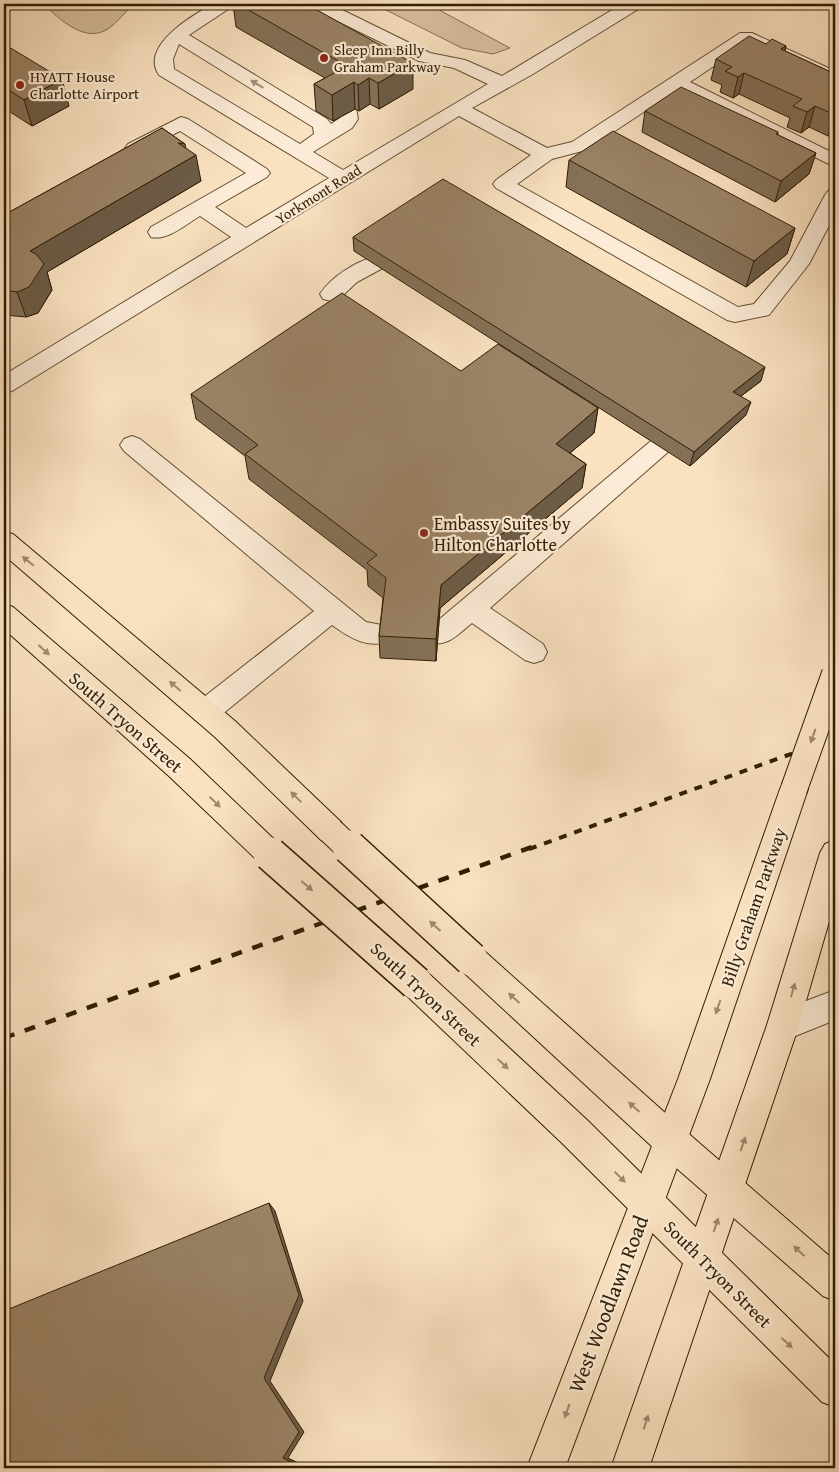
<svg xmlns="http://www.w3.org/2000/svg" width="839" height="1472" viewBox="0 0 839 1472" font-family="'Gentium Book Plus',serif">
<rect width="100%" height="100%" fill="#fae2c1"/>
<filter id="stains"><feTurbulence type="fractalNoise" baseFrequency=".004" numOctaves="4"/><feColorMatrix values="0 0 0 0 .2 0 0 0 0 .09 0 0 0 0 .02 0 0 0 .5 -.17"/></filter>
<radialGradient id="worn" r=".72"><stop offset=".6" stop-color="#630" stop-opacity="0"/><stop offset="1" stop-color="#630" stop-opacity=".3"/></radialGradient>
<!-- green -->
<g fill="#d8c1a1" stroke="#846f52">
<path d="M43,4H134C126,11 118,22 108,29C84,44 59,18 43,4Z"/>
<path d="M374,4H428L510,48L493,54L462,48Z"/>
</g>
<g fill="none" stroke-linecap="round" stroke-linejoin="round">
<!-- minor casing -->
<g stroke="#634e32" stroke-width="2">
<g id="minor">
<path d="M214,4H236L189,35L327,119L331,124L340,118L342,108H356L358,119L352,128L313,152L343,170L488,84L454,68L419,61L311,8L309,4H330L430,53L465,60L502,76L622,4H642L640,8L533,74L472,108L547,148L572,142L740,33H752L835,71V83L747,44L690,82L835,154V167L677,90L586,150L552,159L517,184L738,307L754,304L790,261L825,195L828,191L835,189V214L809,264L769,315L735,322L727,320L496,188L493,184L496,180L531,155L459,116L12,391L4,393V375L231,237L200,216C186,224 168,241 151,237L148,232L151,227L246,173L180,131L135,154L128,152L125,148L128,144L181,117L188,119L267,169L270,173L267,177L215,207L246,228L329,178L159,75C139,46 194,14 214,4ZM179,44L313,127L314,134L300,144L174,69L173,59Z"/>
<path d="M374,257L381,259L384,264L381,269L357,282L339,299L331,301L323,299L320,294C331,277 355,262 374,257Z"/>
<path d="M132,436L140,439L366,622L392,627L396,634L392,641C369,649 351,639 332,625L215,720L205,723L195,720L191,712L195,704L314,611L124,451L120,445L124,439Z"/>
<path d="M660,437L668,440L672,446L668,452L490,608L543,644L547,652L543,660L534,663L525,660L472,623C458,634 447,648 429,642L425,635L429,628L652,440Z"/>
<path d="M835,990V1020L783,1041L772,1036L767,1025L772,1014Z"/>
</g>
</g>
<!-- major casing -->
<g stroke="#311d03" stroke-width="2">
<g id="major">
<path d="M4,532L13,534L235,721L341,822L345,831L341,840L331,844L321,840L215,737L4,555Z"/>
<path d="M4,604L13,607L190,759L280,845L285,854L280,863L270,867L260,863L170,777L4,629Z"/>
<path d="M471,944L482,949L682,1128L835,1261V1301L823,1296L658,1152L460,969L456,959L460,949Z"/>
<path d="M416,968L427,972L586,1119L835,1364V1407L822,1402L562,1143L405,994L401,983L405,972Z"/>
</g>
</g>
<!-- highway casing -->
<g stroke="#311d03" stroke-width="2">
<g id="highway">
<path d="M794,777L804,780L808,789L710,1079L565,1468H527L678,1079L780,789L784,780Z"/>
<path d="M835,840V901L799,1025L649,1468H611L767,1025L820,853L825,844Z"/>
</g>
</g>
<!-- minor -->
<use href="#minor" fill="#fcecd7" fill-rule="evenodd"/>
<!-- major -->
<use href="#major" fill="#fae2c1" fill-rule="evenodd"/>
<!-- highway -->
<use href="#highway" fill="#fae2c1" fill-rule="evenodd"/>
<!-- rail-far1 -->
<path stroke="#311d03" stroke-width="4" stroke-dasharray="8 8" stroke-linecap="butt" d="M529,849L835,738"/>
<!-- rail -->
<path stroke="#311d03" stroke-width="4.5" stroke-dasharray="11 11" stroke-linecap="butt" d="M4,1038L532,847"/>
<!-- major-bridge-far1 casing -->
<g stroke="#311d03" stroke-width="28" stroke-linecap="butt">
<path id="major-bridge-far1" d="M331,831L350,849"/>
</g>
<!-- major-bridge casing -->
<g stroke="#311d03" stroke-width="36" stroke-linecap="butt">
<g id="major-bridge">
<path d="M349,847L471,959"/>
<path d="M270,854L416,983"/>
</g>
</g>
<!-- highway-bridge casing -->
<g stroke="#311d03" stroke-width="28" stroke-linecap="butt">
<path id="highway-bridge" d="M794,789L835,674"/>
</g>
<!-- major-bridge-far1 -->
<use href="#major-bridge-far1" stroke="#fae2c1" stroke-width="26"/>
<!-- major-bridge -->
<use href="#major-bridge" stroke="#fae2c1" stroke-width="33"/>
<!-- highway-bridge -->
<use href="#highway-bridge" stroke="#fae2c1" stroke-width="26"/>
</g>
<!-- wall -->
<g fill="#847158" stroke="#311d03">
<path d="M233,4H306L413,89L379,109L370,104L359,111L355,109L333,121L316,111L314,84L325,78L236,27Z"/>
<path d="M4,44L69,106L32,126L4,108Z"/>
<path d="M766,44L786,46L785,51L835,74V131L828,136L809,127L801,133L787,127L790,118L739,94L733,98L720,92L722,85L711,80L716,59Z"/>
<path d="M645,111L778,132V135L816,153L809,174L775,202L642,132Z"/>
<path d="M162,128L185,144L186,149L201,181L47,272L52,290L38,313L26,317L4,315V215Z"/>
<path d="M569,160L795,228L787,254L746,287L566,187Z"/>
<path d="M353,237L761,381L741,396L746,415L690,466L354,251Z"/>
<path d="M461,371L598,408L594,433L570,453L586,464L582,488L440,608L436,661L380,658L379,636L383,598L368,586L367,570L249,479L245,456L196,419L191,394Z"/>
</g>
<!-- shaded-wall -->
<g fill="#6c5c47" stroke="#311d03">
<path d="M786,46L781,66V49Z"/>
<path d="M413,63V89L379,109L378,83Z"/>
<path d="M744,73L739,94L733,98L738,77Z"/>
<path d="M369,78L370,104L359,111L358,85Z"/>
<path d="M62,79L69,106L32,126L24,100Z"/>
<path d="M354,82L355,109L333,121L332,95Z"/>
<path d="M815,106L809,127L801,133L807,112Z"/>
<path d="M835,115V131L828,136Z"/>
<path d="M816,153L809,174L775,202L781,181Z"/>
<path d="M196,155L201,181L47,272L52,290L38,313L26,317L17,292L30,251Z"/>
<path d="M795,228L787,254L746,287L754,261Z"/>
<path d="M765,367L761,381L728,406L733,392Z"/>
<path d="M751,402L746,415L690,466L694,452Z"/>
<path d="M598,408L594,433L552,468L556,444Z"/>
<path d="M586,464L582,488L440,608L436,661V639L441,585Z"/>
<path d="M269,1203L275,1211L303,1301L270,1381L304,1432L288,1458L309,1468H303L283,1458L264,1378Z"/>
</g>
<!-- building -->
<g fill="#9a8366" stroke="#311d03">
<path d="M238,4H306L413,63L378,83L369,78L358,85L354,82L332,95L314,84L347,66Z"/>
<path d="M749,36L766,44L772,39L786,46L781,49L835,74V115L815,106L807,112L793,106L802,99L744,73L738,77L725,71L732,67L716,59Z"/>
<path d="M4,44L62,79L24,100L4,87Z"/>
<path d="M681,87L778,132L776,134L816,153L781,181L645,111Z"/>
<path d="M162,128L185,144L178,143L196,155L30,251L36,254L44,264L29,287L17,292L4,290V215Z"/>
<path d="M613,131L795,228L754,261L569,160Z"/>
<path d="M443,179L765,367L733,392L751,402L694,452L353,237Z"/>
<path d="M342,293L461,371L498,344L598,408L556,444L586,464L441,585L436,639L379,636L386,578L367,563L377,555L245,454L258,445L191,394Z"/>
<path d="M269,1203L299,1295L264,1378L299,1432L283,1458L303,1468H4V1311Z"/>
</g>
<!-- one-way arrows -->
<defs><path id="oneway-solid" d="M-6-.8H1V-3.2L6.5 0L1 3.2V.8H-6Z" transform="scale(1.25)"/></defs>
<use fill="#a18f78" href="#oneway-solid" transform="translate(257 84) rotate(-149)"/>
<g fill="#a0896c">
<use href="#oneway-solid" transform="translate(28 561) rotate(-141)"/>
<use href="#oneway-solid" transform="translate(44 650) rotate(42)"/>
<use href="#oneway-solid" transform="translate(175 686) rotate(-139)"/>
<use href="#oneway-solid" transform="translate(813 736) rotate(110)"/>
<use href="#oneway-solid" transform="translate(296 797) rotate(-136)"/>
<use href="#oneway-solid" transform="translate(215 802) rotate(44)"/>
<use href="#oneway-solid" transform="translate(307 886) rotate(41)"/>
<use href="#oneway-solid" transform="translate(435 926) rotate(-138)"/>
<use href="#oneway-solid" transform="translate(793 990) rotate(-74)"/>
<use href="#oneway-solid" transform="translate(514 998) rotate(-138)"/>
<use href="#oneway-solid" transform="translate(718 1007) rotate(109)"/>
<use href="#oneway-solid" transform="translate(503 1064) rotate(43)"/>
<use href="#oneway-solid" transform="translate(634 1107) rotate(-138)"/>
<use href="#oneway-solid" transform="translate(743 1144) rotate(-71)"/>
<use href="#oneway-solid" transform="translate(620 1177) rotate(44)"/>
<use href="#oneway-solid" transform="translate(716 1225) rotate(-71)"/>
<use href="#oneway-solid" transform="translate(799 1251) rotate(-137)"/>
<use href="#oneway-solid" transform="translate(787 1343) rotate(43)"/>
<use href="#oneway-solid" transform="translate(567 1411) rotate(110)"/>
<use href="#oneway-solid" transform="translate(646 1422) rotate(-72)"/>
</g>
<!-- markers -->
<g fill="#8f2418" stroke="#fcecd7" stroke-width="2">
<circle cx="324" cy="58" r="5"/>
<circle cx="20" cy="85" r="5"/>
<circle cx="424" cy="533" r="5"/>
</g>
<g text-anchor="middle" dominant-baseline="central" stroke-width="4.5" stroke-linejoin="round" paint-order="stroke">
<!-- far-poi labels -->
<g font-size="15" fill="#311d03" stroke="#fcecd7" text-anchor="start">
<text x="334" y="49">Sleep Inn Billy<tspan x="334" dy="17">Graham Parkway</tspan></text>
<text x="30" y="76">HYATT House<tspan x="30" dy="17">Charlotte Airport</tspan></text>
</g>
<!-- far-street labels -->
<g font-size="15" fill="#311d03" stroke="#fcecd7">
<text transform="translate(318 194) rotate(-32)">Yorkmont Road</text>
</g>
<!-- poi labels -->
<g font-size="18" fill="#311d03" stroke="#fcecd7" text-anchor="start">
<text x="434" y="523">Embassy Suites by<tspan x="434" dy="21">Hilton Charlotte</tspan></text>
</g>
<!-- street labels -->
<g font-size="18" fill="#311d03" stroke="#fcecd7">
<text transform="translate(126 722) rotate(41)">South Tryon Street</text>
<text transform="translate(753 907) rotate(-71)">Billy Graham Parkway</text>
<text transform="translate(426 994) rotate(43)">South Tryon Street</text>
<text transform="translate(718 1274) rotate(45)">South Tryon Street</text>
</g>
<!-- near-street labels -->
<g font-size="21" fill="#311d03" stroke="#fcecd7">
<text transform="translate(608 1304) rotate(-69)">West Woodlawn Road</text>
</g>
</g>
<!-- margin -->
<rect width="839" height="1472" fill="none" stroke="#fae2c1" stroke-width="20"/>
<rect x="5" y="5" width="829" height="1462" fill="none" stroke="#311d03" stroke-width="2.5"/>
<rect x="10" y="10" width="819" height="1452" fill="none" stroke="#311d03"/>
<rect width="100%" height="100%" filter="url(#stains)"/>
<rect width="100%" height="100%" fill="url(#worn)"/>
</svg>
